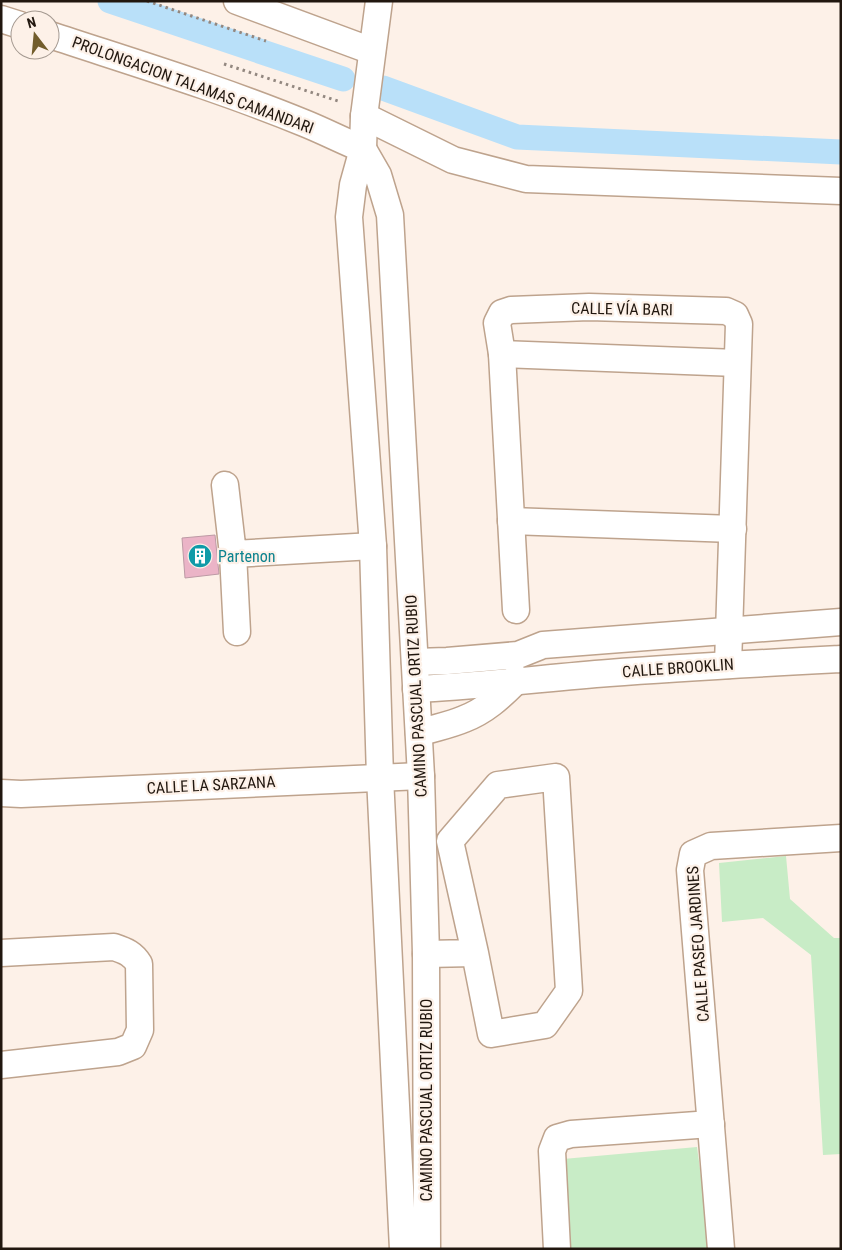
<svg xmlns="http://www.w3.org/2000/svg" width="842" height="1250" viewBox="0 0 842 1250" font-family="'Roboto Condensed',sans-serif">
<rect width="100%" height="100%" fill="#fdf1e8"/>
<!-- green -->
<g fill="#c8ecc6">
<path d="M786,856L790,899L834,938H841V1154L823,1155L811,955L763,918L722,922L719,863Z"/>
<path d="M697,1147L711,1249H567L563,1159Z"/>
</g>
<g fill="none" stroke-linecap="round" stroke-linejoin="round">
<!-- canal -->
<g stroke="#b9e0f9" stroke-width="25">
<path d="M110,1L343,79"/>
<path d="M383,88L517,137L841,152"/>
</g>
</g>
<!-- building -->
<path fill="#ebb4c7" stroke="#bd9aa5" d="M215,535L219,574L185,578L182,538Z"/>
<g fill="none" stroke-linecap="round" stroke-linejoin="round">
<!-- minor casing -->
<g stroke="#bea38d" stroke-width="29">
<g id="minor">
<path d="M237,1L372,51"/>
<path d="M379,1L364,116L363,149L353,185L349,217L373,546L380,777L403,1249"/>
<path d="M1,19L20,25"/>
<path d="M50,35C135,63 221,89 304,123C324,131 343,141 363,149"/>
<path d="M364,116L453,160L526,179L841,191"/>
<path d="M363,149L378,175L390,215L421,776L426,954L427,1249"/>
<path d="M502,354L737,363"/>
<path d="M225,485L233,554L373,546"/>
<path d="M511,521L733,529"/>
<path d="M233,554L237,632"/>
<path d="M516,610L502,354L497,323L502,313L511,310L589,307L726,311L735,315L739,324L728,665"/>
<path d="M415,662L447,661L518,655L543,645L841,622"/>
<path d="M416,689C481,686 545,678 609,673C686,667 764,663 841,659"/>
<path d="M419,733C434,728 450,725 464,719C485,711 500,697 515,682L516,678"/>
<path d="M1,793L21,794L421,776"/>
<path d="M1,953L114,947C126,951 133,954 139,964L140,1030L133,1046L118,1052L1,1065"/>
<path d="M426,954L475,953L450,841L498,785L556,777L569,991L545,1025L491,1034L475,953"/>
<path d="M557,1249L552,1151L557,1138L571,1134L711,1124"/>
<path d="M721,1249L690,870L693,854L711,846L841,838"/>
</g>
</g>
<!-- path -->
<g stroke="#938880" stroke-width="3" stroke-dasharray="2.5 4" stroke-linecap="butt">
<path d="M147,1L266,41"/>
<path d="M224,64L341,102"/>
</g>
<!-- minor -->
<use href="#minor" stroke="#fff" stroke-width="26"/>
</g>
<!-- icons -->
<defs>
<g id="building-disc" transform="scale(1.25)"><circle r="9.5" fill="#0f9aa8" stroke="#fdf1e8"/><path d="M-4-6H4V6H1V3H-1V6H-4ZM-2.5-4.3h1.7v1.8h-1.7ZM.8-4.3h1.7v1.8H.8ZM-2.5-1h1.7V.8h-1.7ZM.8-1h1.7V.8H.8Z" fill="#fff"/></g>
</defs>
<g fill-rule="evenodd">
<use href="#building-disc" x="200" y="556"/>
</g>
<g text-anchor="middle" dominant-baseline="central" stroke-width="4.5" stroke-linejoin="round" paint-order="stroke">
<!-- street labels -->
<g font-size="16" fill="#21170f" stroke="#fdf1e8">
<text transform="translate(193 85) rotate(20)">PROLONGACION TALAMAS CAMANDARI</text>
<text transform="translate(622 309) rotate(1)">CALLE VÍA BARI</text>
<text transform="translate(678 668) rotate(-4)">CALLE BROOKLIN</text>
<text transform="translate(416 696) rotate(-93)">CAMINO PASCUAL ORTIZ RUBIO</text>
<text transform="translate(211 785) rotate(-3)">CALLE LA SARZANA</text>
<text transform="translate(698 944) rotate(-94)">CALLE PASEO JARDINES</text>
<text transform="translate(426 1100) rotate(-90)">CAMINO PASCUAL ORTIZ RUBIO</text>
</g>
<!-- culture labels -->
<g font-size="16" fill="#0d838f" stroke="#fdf1e8" text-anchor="start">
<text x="218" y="556">Partenon</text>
</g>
</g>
<!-- border -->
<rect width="842" height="1250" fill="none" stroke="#21170f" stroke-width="5"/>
<!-- north arrow -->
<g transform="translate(35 35) rotate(344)"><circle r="24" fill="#fdf1e8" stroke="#a59a91"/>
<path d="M0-4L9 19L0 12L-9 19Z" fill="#725d2c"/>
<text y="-8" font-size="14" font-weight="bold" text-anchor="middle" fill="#21170f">N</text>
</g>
</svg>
